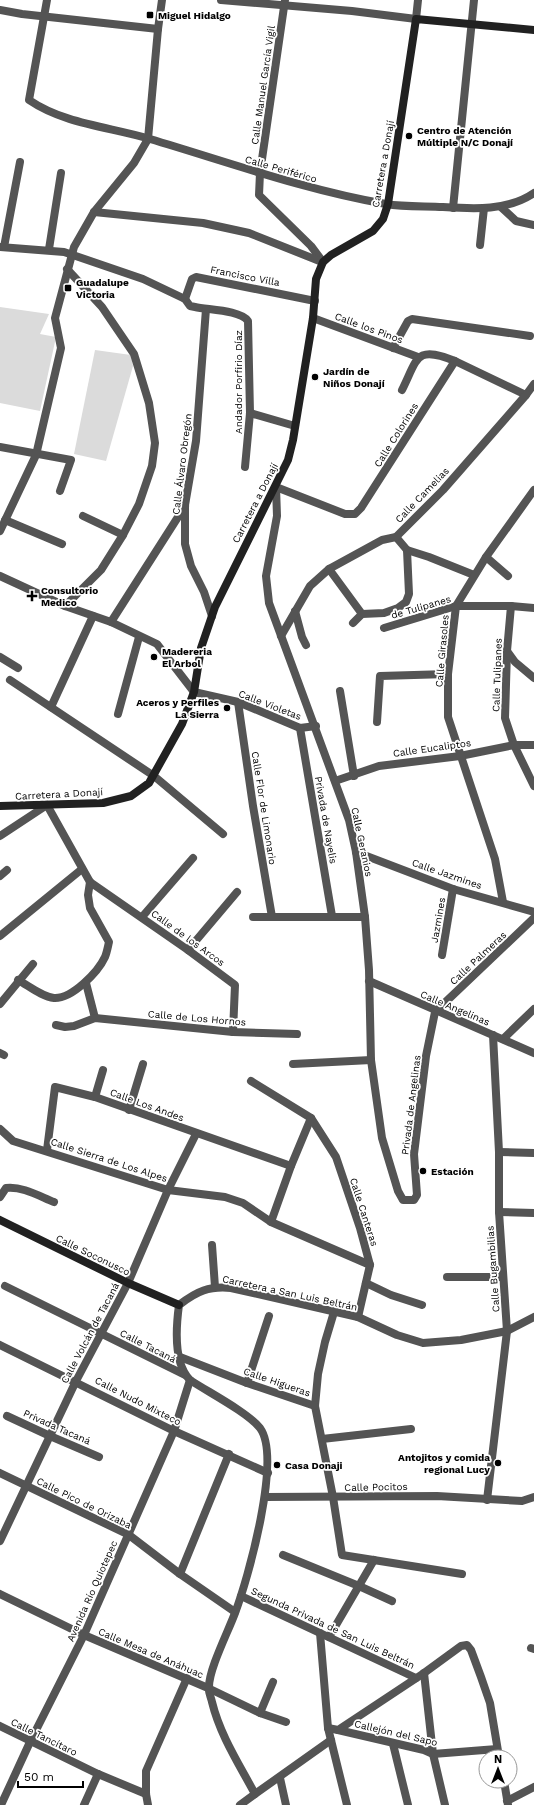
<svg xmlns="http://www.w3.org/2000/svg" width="534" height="1805" viewBox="0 0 534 1805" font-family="'Work Sans',sans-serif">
<rect width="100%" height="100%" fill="#fff"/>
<!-- green -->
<g fill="#dbdbdb">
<path d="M0,307L49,314L40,334L56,337L40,411L0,403Z"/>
<path d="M95,350L131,355L133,366L106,461L74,454Z"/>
</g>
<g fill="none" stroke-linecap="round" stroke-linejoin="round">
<!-- minor -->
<g stroke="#545454" stroke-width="8">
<path d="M47,0L29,100C64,124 110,127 150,139C228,162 305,190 386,204C404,207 425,206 443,207C474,209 508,211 534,193"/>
<path d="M221,0L352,11L416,19L418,0"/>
<path d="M285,0L260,173L259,195L311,246L323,262"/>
<path d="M0,10L22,14L158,29"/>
<path d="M501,207L516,221L534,225"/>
<path d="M453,208L474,0"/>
<path d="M94,212L203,223L249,233L322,262"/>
<path d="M480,245L484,208"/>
<path d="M0,247L64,252L143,279L185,299L190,306L195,307C208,310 240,310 248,321L250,413L245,467"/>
<path d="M4,247L20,162"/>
<path d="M49,249L61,173"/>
<path d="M185,299L192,279L196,277L315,301"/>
<path d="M206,309L196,441L185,505V544L191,566L204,592L212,616"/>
<path d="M313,318L418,357"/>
<path d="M393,348L408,321L412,319L530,336"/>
<path d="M402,390C418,358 415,345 455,361"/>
<path d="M526,395L455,361L361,508L355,514H345L276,487L277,516L266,576L269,603L349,820L356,852L365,917L369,970L371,1060L382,1138L398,1191L403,1200H414L417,1195L414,1154L426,1056L435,1012L534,918"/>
<path d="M250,413L295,426"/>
<path d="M0,447L71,460L60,491"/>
<path d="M83,516L123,535"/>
<path d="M5,520L62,544"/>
<path d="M0,531L36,455L61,348L55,318L74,247L94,212L134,163L148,139L158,29L162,0"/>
<path d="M407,550L429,557L474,575"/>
<path d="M486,557L508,576"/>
<path d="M329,569L362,614"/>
<path d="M0,576L65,606L111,622L157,644L194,692L238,702L300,728L316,726"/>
<path d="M65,606L101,570L123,535L139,504L152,466L155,443L149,403L134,354L102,307L67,269"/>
<path d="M511,606L507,651L505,718L514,745L534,786"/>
<path d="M295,611L302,637L306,645"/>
<path d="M111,622L185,506"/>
<path d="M353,623L362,614L384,613L398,608L406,602L409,594L407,550L396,537"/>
<path d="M384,628L456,606H511L534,608"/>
<path d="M281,636L310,586L329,569L382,540L396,537L443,490L526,395L534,384"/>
<path d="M507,651L515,662L534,678"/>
<path d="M0,657L18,668"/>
<path d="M10,680L154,776L223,834"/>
<path d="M340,691L354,776"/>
<path d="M238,702L253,806L272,917"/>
<path d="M51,707L93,616"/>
<path d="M118,714L139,637"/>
<path d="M377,722L380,676L448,674"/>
<path d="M300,728L332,916"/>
<path d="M335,781L379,766L460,756L514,745H534"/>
<path d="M0,836L47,805L90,882L188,950L235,985L233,1032"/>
<path d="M356,852L453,889L534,912"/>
<path d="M0,876L7,870"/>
<path d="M503,902L495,859L448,717V674L456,606L486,557L534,490"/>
<path d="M142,917L193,858"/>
<path d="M253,917H365"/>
<path d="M0,936L82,869"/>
<path d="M188,950L237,892"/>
<path d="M442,955L453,889"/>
<path d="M18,980C29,986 42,997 54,998C72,999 98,972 105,957C107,952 108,946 109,942L90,908L88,895L90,882"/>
<path d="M369,981L534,1053"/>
<path d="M86,983L95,1018"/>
<path d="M0,1004L33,964"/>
<path d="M56,1025L65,1027L74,1026L95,1018L233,1032L297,1034"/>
<path d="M503,1039L534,1009"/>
<path d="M0,1053L4,1055"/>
<path d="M293,1064L371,1060"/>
<path d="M251,1081L311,1118L336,1157L360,1228L370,1265L358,1317"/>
<path d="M95,1097L103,1070"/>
<path d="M129,1110L143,1064"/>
<path d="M0,1129L13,1141L168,1190L225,1197L243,1203L271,1222L370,1265"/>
<path d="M47,1150L55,1087L95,1097L291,1166"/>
<path d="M499,1152L534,1153"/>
<path d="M0,1197L6,1188C22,1186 39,1196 54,1202"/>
<path d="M499,1212L534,1213"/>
<path d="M271,1222L291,1166L311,1118"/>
<path d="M212,1245L215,1287"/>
<path d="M447,1277H503"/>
<path d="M366,1283L391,1295L422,1305"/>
<path d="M5,1286L185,1375"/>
<path d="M334,1312L325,1342L318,1374L315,1406L333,1497L342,1555L462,1574"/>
<path d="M0,1345L174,1431L268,1473"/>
<path d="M180,1357L247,1383L315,1406"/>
<path d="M247,1383L269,1316"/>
<path d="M7,1416L50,1436L99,1457"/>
<path d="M322,1439L411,1429"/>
<path d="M0,1473L129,1535L180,1574L235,1612"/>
<path d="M487,1500L507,1331L499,1212V1152L493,1035"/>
<path d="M0,1541L76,1381L128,1283L168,1190L196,1134"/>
<path d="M283,1555L359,1586L392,1601"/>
<path d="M180,1574L229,1454"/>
<path d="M0,1594L84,1635L208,1688L260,1713L286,1722"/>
<path d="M241,1596L416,1678"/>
<path d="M320,1633L328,1728L347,1805"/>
<path d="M329,1637L374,1560"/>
<path d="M531,1648L534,1649"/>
<path d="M424,1673L433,1754L445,1805"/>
<path d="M260,1713L273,1682"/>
<path d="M0,1726L98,1774L146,1794"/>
<path d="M328,1728L338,1730L424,1673L461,1646L467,1645L471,1650L481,1677L490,1703L499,1757"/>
<path d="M338,1730L424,1750L433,1754L497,1749"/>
<path d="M393,1744L408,1805"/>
<path d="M280,1778L286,1805"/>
<path d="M504,1781L508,1805"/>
<path d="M255,1794L331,1740"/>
<path d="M507,1801L534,1787"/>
<path d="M1,1805L30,1742L84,1635L174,1431L190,1380"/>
<path d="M84,1805L98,1774"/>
<path d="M148,1805L146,1794V1771L187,1678"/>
</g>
<!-- tertiary -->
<g stroke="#545454" stroke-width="8">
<path d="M265,1497L437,1496L522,1501L534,1497"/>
<path d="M240,1805L255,1794C239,1764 220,1735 212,1702C211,1697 208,1692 209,1687C209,1669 228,1632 235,1613C248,1579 282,1458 260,1428C247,1412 208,1392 190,1380C173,1363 176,1327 179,1305C197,1291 209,1286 231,1288L358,1317L397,1335L423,1343L461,1340L507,1331L534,1317"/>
</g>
<!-- secondary -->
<g stroke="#212121" stroke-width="8">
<path d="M0,806L103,803L131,796L149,783L182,724L194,692L201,648L215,607L288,460L293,440L313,318L316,279L323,262L331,255L373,231L383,219L388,204L416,19L534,30"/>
<path d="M0,1220L128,1283L179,1305"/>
</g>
</g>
<!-- markers -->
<g fill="#000" stroke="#fff" stroke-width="1.5">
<rect x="146" y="11" width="8" height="8" rx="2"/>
<circle cx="409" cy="136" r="4"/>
<rect x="64" y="284" width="8" height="8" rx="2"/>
<circle cx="315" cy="377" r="4"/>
<path d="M30 590h4v4h4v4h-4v4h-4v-4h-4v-4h4z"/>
<circle cx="154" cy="657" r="4"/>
<circle cx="227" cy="708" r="4"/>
<circle cx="423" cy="1171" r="4"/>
<circle cx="498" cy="1463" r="4"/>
<circle cx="277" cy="1465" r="4"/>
</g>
<g text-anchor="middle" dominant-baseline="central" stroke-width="3.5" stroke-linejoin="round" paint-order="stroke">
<!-- poi labels -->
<g font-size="10" font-weight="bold" fill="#000" stroke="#fff" text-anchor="start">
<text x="158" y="15">Miguel Hidalgo</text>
<text x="417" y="130">Centro de Atención<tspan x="417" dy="12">Múltiple N/C Donají</tspan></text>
<text x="76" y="282">Guadalupe<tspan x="76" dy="12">Victoria</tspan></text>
<text x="323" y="371">Jardín de<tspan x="323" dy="12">Niños Donají</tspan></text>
<text x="41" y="590">Consultorio<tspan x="41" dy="12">Medico</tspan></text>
<text x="162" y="651">Madereria<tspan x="162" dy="12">El Arbol</tspan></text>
<text x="219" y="702" text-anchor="end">Aceros y Perfiles<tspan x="219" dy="12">La Sierra</tspan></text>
<text x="431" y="1171">Estación</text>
<text x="490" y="1457" text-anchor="end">Antojitos y comida<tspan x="490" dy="12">regional Lucy</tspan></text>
<text x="285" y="1465">Casa Donaji</text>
</g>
<!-- street labels -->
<g font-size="10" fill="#000" stroke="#fff">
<text transform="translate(263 85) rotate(-82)">Calle Manuel García Vigil</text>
<text transform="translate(383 164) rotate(-80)">Carretera a Donají</text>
<text transform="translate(281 169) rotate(16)">Calle Periférico</text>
<text transform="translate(245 276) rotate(11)">Francisco Villa</text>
<text transform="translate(369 328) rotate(20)">Calle los Pinos</text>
<text transform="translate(238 382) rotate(-90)">Andador Porfirio Díaz</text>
<text transform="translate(396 435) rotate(-58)">Calle Colorines</text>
<text transform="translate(182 464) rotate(-83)">Calle Álvaro Obregón</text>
<text transform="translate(422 495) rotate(-46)">Calle Camelias</text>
<text transform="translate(255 503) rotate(-63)">Carretera a Donají</text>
<text transform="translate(421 607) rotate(-16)">de Tulipanes</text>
<text transform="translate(442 651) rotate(-85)">Calle Girasoles</text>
<text transform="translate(497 675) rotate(-88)">Calle Tulipanes</text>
<text transform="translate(270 705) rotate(21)">Calle Violetas</text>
<text transform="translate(432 748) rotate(-8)">Calle Eucaliptos</text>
<text transform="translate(59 794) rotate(-3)">Carretera a Donají</text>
<text transform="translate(264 808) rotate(81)">Calle Flor de Limonario</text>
<text transform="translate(326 820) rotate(80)">Privada de Nayelis</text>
<text transform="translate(362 842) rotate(78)">Calle Geranios</text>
<text transform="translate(447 874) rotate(19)">Calle Jazmines</text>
<text transform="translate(438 920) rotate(-80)">Jazmines</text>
<text transform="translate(188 938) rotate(36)">Calle de los Arcos</text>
<text transform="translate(478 958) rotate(-43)">Calle Palmeras</text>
<text transform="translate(455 1008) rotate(23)">Calle Angelinas</text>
<text transform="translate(197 1018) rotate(5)">Calle de Los Hornos</text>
<text transform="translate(147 1105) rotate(20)">Calle Los Andes</text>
<text transform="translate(411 1105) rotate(-83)">Privada de Angelinas</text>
<text transform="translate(109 1160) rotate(18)">Calle Sierra de Los Alpes</text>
<text transform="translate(364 1212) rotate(72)">Calle Canteras</text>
<text transform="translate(93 1255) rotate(26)">Calle Soconusco</text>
<text transform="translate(493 1269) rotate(-94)">Calle Bugambilias</text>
<text transform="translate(290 1293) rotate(12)">Carretera a San Luis Beltrán</text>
<text transform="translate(90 1333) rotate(-62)">Calle Volcán de Tacaná</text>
<text transform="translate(148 1346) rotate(27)">Calle Tacaná</text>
<text transform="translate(277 1382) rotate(19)">Calle Higueras</text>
<text transform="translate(138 1401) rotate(27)">Calle Nudo Mixteco</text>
<text transform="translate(57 1427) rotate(24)">Privada Tacaná</text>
<text transform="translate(376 1487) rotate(-1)">Calle Pocitos</text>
<text transform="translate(84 1503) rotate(26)">Calle Pico de Orizaba</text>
<text transform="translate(92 1591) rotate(-66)">Avenida Río Quiotepec</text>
<text transform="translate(333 1628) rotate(25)">Segunda Privada de San Luis Beltrán</text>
<text transform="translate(151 1653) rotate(23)">Calle Mesa de Anáhuac</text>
<text transform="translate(396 1733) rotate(13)">Callejón del Sapo</text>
<text transform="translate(44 1737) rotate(26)">Calle Tancítaro</text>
</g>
</g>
<!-- north arrow -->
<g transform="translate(498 1769)"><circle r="19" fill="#ffffff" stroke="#999999"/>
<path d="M0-3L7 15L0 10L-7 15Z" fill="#000000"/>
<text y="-6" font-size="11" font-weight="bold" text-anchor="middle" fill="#000000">N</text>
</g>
<!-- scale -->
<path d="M18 1781v6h65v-6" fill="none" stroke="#000000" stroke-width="2"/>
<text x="24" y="1781" font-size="12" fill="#000000" stroke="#ffffff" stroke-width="3" paint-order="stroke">50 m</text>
</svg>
